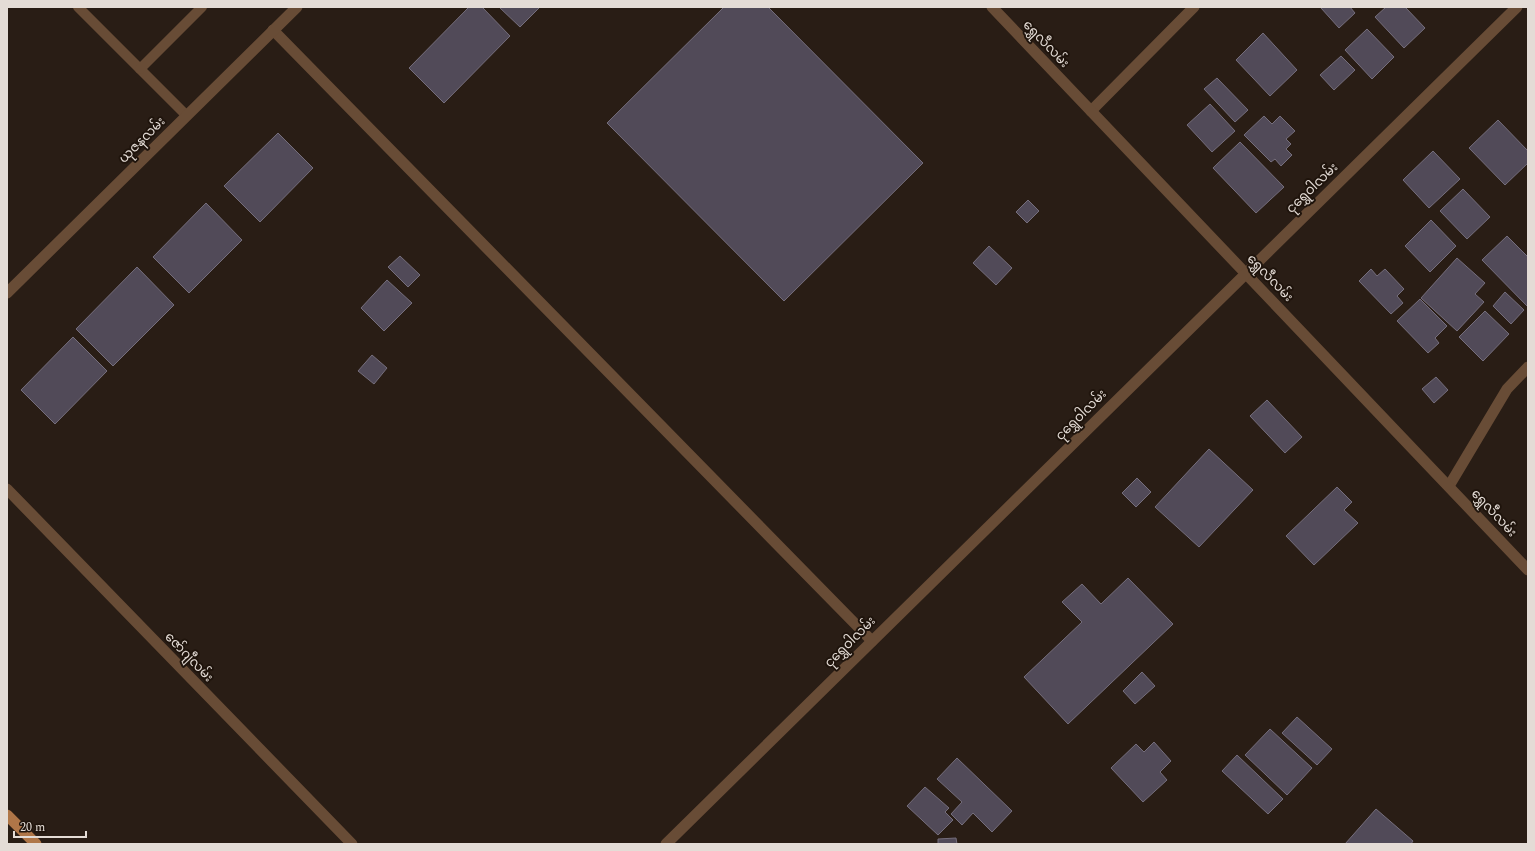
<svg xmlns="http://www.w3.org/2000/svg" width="1535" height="851" viewBox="0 0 1535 851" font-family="Spectral,'Noto Sans Myanmar',serif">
<rect width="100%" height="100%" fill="#291d15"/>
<!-- building -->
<g fill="#514a58" stroke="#756e7c">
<path d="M469,7H482L510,36L444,103L409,68Z"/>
<path d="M499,7H540L520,27Z"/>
<path d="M724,7H768L923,163L784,301L607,123Z"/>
<path d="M1322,7H1350L1355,13L1339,28L1321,8Z"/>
<path d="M1386,7H1405L1425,28L1404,48L1375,17Z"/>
<path d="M1367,29L1394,57L1372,79L1345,50Z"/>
<path d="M1263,33L1297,70L1270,96L1236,60Z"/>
<path d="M1341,56L1355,70L1334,90L1320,75Z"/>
<path d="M1217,78L1248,110L1235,122L1204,89Z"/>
<path d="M1210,104L1235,131L1212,152L1187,125Z"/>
<path d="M1264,116L1272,124L1280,116L1295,131L1286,139L1291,144L1286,149L1292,155L1281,166L1275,159L1271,162L1244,135Z"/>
<path d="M1498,120L1528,151V163L1505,185L1469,148Z"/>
<path d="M278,133L313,168L260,222L224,186Z"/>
<path d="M1240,142L1284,187L1256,213L1213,168Z"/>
<path d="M1433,151L1460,179L1429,208L1403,180Z"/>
<path d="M1463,189L1490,217L1467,239L1440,211Z"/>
<path d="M1028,200L1039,211L1027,223L1016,212Z"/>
<path d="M206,203L242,240L189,293L153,257Z"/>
<path d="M1431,220L1456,246L1430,272L1405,246Z"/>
<path d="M1507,236L1528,257V307L1482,260Z"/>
<path d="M989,246L1012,268L996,285L973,263Z"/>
<path d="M400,256L420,275L408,287L388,267Z"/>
<path d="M1457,258L1485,283L1475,294L1484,302L1457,331L1421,298Z"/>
<path d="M137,267L174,305L113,366L76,329Z"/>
<path d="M1371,269L1377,276L1385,269L1404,289L1397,296L1403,303L1391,314L1359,281Z"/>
<path d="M387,280L412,303L384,331L361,308Z"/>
<path d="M1505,292L1524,310L1511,324L1493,306Z"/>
<path d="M1420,299L1447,326L1435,338L1439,343L1428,353L1397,321Z"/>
<path d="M1485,311L1509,334L1483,361L1459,337Z"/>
<path d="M73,337L107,371L55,424L21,390Z"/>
<path d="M372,355L387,368L374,384L358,371Z"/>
<path d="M1436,377L1448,390L1434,403L1422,389Z"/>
<path d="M1267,400L1302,437L1285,453L1250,416Z"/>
<path d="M1209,449L1253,490L1199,547L1155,507Z"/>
<path d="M1137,478L1151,492L1136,507L1122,493Z"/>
<path d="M1337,487L1352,502L1344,510L1358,523L1314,565L1286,536Z"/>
<path d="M1128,578L1173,624L1068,724L1024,677L1082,622L1062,602L1082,584L1101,604Z"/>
<path d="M1142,672L1155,686L1135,704L1123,691Z"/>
<path d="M1297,717L1332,749L1317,765L1282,733Z"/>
<path d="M1270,729L1312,768L1287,795L1245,755Z"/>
<path d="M1154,742L1171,761L1160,772L1167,780L1143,802L1111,768L1136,744L1144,752Z"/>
<path d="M1237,755L1283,799L1268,814L1222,771Z"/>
<path d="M957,758L1012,811L992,832L973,813L962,825L951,814L962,802L937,779Z"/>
<path d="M925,787L949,808L945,812L953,820L938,835L907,806Z"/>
<path d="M1376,809L1413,841L1411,844H1345Z"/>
<path d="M956,838L957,844H938V839Z"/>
</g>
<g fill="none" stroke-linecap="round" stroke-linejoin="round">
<!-- service -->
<g stroke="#684c36" stroke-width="10">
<path d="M78,7L186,115"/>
<path d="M140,69L202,7"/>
</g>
<!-- minor -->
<g stroke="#684c36" stroke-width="11">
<path d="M273,30L872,641"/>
<path d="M1091,111L1194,7"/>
<path d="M7,293L297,7"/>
<path d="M1449,486L1507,389L1528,367"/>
</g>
<!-- tertiary -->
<g stroke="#684c36" stroke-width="11">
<path d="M992,7L1528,570"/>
<path d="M7,489L352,844"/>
<path d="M666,844L1517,7"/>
</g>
<!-- primary -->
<path stroke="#af7648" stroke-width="11" d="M7,815L36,844"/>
</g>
<g text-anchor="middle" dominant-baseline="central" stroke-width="4" stroke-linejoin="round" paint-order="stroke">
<!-- street labels -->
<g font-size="13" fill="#e4dcd6" stroke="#1f140c">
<text transform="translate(1046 44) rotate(46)">ရွှေလီလမ်း</text>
<text transform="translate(142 140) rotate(-45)">ယုဇနလမ်း</text>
<text transform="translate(1312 188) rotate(-44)">ငုရွှေဝါလမ်း</text>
<text transform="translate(1270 278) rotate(46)">ရွှေလီလမ်း</text>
<text transform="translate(1081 415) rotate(-45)">ငုရွှေဝါလမ်း</text>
<text transform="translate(1494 513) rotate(47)">ရွှေလီလမ်း</text>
<text transform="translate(850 642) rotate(-45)">ငုရွှေဝါလမ်း</text>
<text transform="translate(189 657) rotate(46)">ဇော်ဂျီလမ်း</text>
</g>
</g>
<!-- border -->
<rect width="1535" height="851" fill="none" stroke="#e4dcd6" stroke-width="16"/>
<!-- scale -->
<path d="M14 831v6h72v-6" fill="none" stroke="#e4dcd6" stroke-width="2"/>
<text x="20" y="831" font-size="12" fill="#e4dcd6" stroke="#1f140c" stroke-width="3" paint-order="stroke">20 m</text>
</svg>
